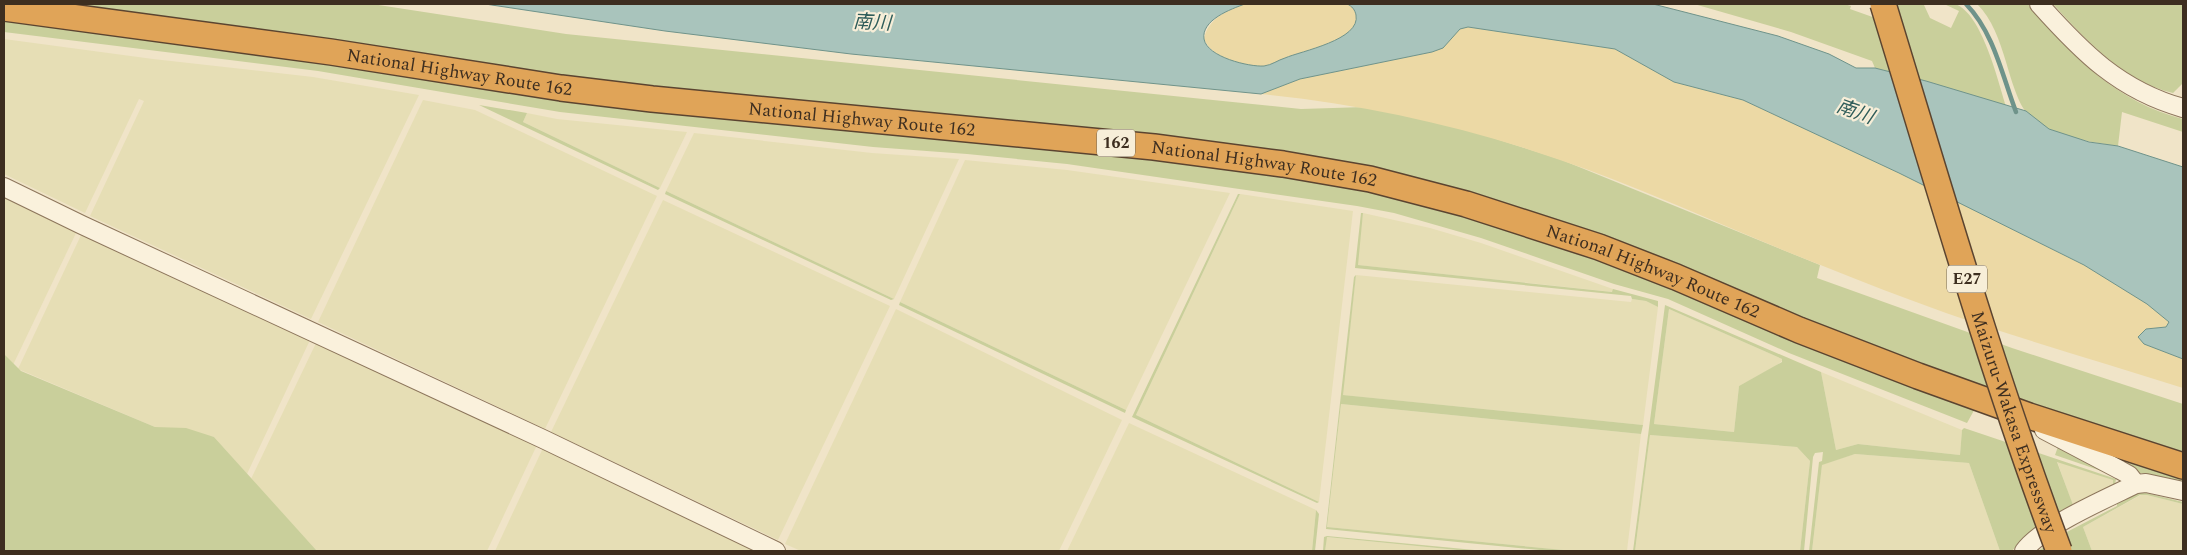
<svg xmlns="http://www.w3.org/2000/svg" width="2187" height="555" viewBox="0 0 2187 555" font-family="Spectral,'Noto Sans JP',serif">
<rect width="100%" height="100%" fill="#f0e4c8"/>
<!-- farmland -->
<g fill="#e6deb5">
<path d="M4,39L153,59L313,77L419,95L311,319L90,216L144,101L139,99L85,213L4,174Z"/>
<path d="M423,100L475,110L657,196L545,429L318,322Z"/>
<path d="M527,113L557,119L687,132L660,188L523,122Z"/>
<path d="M694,133L872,153L959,159L894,299L666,191Z"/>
<path d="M965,160L1067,170L1230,193L1126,410L900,302Z"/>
<path d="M1240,194L1353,211L1319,502L1136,415Z"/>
<path d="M4,195L77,231L13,365L4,354Z"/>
<path d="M663,200L890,306L778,540L551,432Z"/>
<path d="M1363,213L1430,228L1481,243L1613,289V292L1357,265Z"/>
<path d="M82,233L310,340L247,474L214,437L155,427L18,369Z"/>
<path d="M1356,275L1631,302L1632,299L1646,301L1658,307L1643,425L1342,395Z"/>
<path d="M896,309L1122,420L1059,551H801L785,544Z"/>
<path d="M1669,309L1782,359V361L1774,367L1739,386L1734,432L1654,424Z"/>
<path d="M316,343L537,445L487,551H317L251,479Z"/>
<path d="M1821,372L1962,430L1960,455L1858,444L1836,450Z"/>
<path d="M1341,404L1641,434L1627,551H1574L1327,527Z"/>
<path d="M1129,423L1316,510L1312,551H1067Z"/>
<path d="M1650,435L1797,447L1810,461L1800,551H1635Z"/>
<path d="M543,448L759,551H495Z"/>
<path d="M1855,454L1969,463L2000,551H1812L1822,464Z"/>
<path d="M2057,461L2114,480L2113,484L2073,506Z"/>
<path d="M2141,495H2147L2183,504V551H2092L2083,527Z"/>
<path d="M1326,537L1467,551H1325Z"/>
</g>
<!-- green -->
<g fill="#c9cf9b" fill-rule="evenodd">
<path d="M29,4H372L566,34L1301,109L1365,107L1435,122L1484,135L1562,160L1820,265L1817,278L2012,348L2183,404V458L2108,435L1467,197L654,91Z"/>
<path d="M1694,4H1844L1851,6L1850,9L1895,25L1899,14L1875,4H1921L1924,5L1930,18L1951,28L1959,11L1944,4C1947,4 1952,3 1955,4C1982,13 1998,81 2006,106L1926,81L1875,68L1872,61L1791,32Z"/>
<path d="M1977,4H2028C2071,55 2116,102 2183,119V132L2122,112L2118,146C2089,142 2046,136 2026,112C2017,101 2010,75 2006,62C2000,42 1992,18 1977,4Z"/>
<path d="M2053,4H2183V83L2173,93C2123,81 2086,40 2053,4Z"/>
<path d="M4,17L1058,145L1330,180L1515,227L1977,405L1967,423L1789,353L1668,299L1614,284L1481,238L1394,213L1357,206L1067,164L967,154L873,147L560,112L318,71L4,32Z"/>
<path d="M479,105L527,113L523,122L660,188L658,190Z"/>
<path d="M666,191L894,299L891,300L665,194Z"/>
<path d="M1238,194H1240L1136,415L1319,502L1317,503L1132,417Z"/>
<path d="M1361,213H1363L1358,265L1612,292L1613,289L1658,301V307L1646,301L1632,299L1631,296L1355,268Z"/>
<path d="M1356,275L1343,395L1643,425L1641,434L1341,404L1327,527L1574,551H1550L1326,529L1354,277Z"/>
<path d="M900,302L1126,410L1125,413L899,305Z"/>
<path d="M1665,305L1821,372L1836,450L1858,444L1960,455L1962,430L1964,428L2116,479L2115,485L2036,528L2025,536L2012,551H2000L1969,463L1855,454L1822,465L1812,551H1809L1819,462L1822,461L1823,452L1815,453L1813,457L1804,551H1800L1810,461L1797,447L1650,435L1635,551H1633ZM1669,309L1782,359V362L1739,386L1734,432L1654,424ZM2057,462L2113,480V484L2073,505Z"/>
<path d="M4,354L21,371L155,427L186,428L214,437L317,551H4Z"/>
<path d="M2082,443L2183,474V483L2136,472Z"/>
<path d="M2059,444L2116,476L2055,455Z"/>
<path d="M2135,493H2146L2183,502V504L2147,495H2140L2083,527L2092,551H2038L2061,535L2117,506V503Z"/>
<path d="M1316,510L1319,514L1315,551H1312Z"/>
<path d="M1327,536L1485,551H1467L1327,537L1325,551H1323L1324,537Z"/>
</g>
<!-- sand -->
<g fill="#ecd9a5">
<path d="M1245,4H1347C1352,6 1355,10 1356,15C1361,40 1301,51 1285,58C1278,61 1271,65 1263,66C1243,67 1212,58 1204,39C1208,18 1227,11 1245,4Z"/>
<path d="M1468,27L1615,49L1674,82L1743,100L1899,173L2084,265L2147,304L2169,322L2166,327L2146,329L2144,344L2183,359V388C2104,363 2024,340 1946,313C1904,298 1863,282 1823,266C1735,232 1649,190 1560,160C1463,126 1363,104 1261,94L1300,79L1432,52L1460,29Z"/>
</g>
<!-- water -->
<path fill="#a9c4bc" stroke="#6f938a" d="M485,4H1245C1231,9 1201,20 1204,39C1207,57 1249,67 1264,66C1272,65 1278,60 1285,58C1301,51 1361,40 1356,15C1355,10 1352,6 1347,4H1653L1778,36L1829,54L1856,68H1875L1926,81L2026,111L2049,129L2089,142L2118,146L2183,167V359L2144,344L2138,337L2146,329L2166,327L2169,322L2147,304L2084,265L1899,173L1743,100L1674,82L1615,49L1468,27L1460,29L1443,48L1432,52L1300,79L1261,94L851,54L665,31Z"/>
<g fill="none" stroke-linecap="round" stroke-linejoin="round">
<!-- stream -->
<path stroke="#6f938a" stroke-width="4.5" d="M1966,4C1994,33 2002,75 2016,112"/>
<!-- minor casing -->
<g stroke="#8d765c" stroke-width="20">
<g id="minor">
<path d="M2039,4C2082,52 2119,90 2183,108"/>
<path d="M4,187L82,225L543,439L776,551"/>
<path d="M2044,430L2120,470L2129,475L2136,484"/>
<path d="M2024,551C2042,526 2106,499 2136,484L2146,483L2183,491"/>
</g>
</g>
<!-- highway casing -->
<g stroke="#5b4430" stroke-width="28">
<g id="highway">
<path id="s1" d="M4,8L331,52L561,88L652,99L1154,147L1283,164L1370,179L1466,204L1599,247L1676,277L1799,330L1918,376L2029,416L2183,466"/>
</g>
</g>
<!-- minor -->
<use href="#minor" stroke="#faf1dc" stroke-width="18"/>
<!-- highway -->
<use href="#highway" stroke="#e0a458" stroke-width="25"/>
<!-- highway-bridge casing -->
<g stroke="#5b4430" stroke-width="28" stroke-linecap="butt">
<g id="highway-bridge">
<path id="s2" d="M1883,4C1939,187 1992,372 2059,551"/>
</g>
</g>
<!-- highway-bridge -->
<use href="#highway-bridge" stroke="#e0a458" stroke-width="25"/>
</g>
<g text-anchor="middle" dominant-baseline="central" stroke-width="4.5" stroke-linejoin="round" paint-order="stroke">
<!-- shield labels -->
<g fill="#f7eed8" stroke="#756857" stroke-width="1">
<rect x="1097" y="129.5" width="38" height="27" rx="4"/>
<rect x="1947" y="265.5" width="40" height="27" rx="4"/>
</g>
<g font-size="16" font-weight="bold" fill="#3d2e20">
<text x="1116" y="143">162</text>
<text x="1967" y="279">E27</text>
</g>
<!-- street labels -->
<g font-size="18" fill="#3d2e20" stroke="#f7eed8">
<text stroke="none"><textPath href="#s1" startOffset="460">National Highway Route 162</textPath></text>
<text stroke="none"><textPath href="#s1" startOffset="865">National Highway Route 162</textPath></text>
<text stroke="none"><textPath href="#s1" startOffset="1270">National Highway Route 162</textPath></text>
<text stroke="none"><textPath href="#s1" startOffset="1675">National Highway Route 162</textPath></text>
<text stroke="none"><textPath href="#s2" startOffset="438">Maizuru-Wakasa Expressway</textPath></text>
</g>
<!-- water labels -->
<g font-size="19" font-style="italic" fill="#2f5d5a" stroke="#f7eed8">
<text transform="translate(872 23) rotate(3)">南川</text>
<text transform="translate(1855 112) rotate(20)">南川</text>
</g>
</g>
<!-- border -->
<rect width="2187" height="555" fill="none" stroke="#3d2e20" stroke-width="10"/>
</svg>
